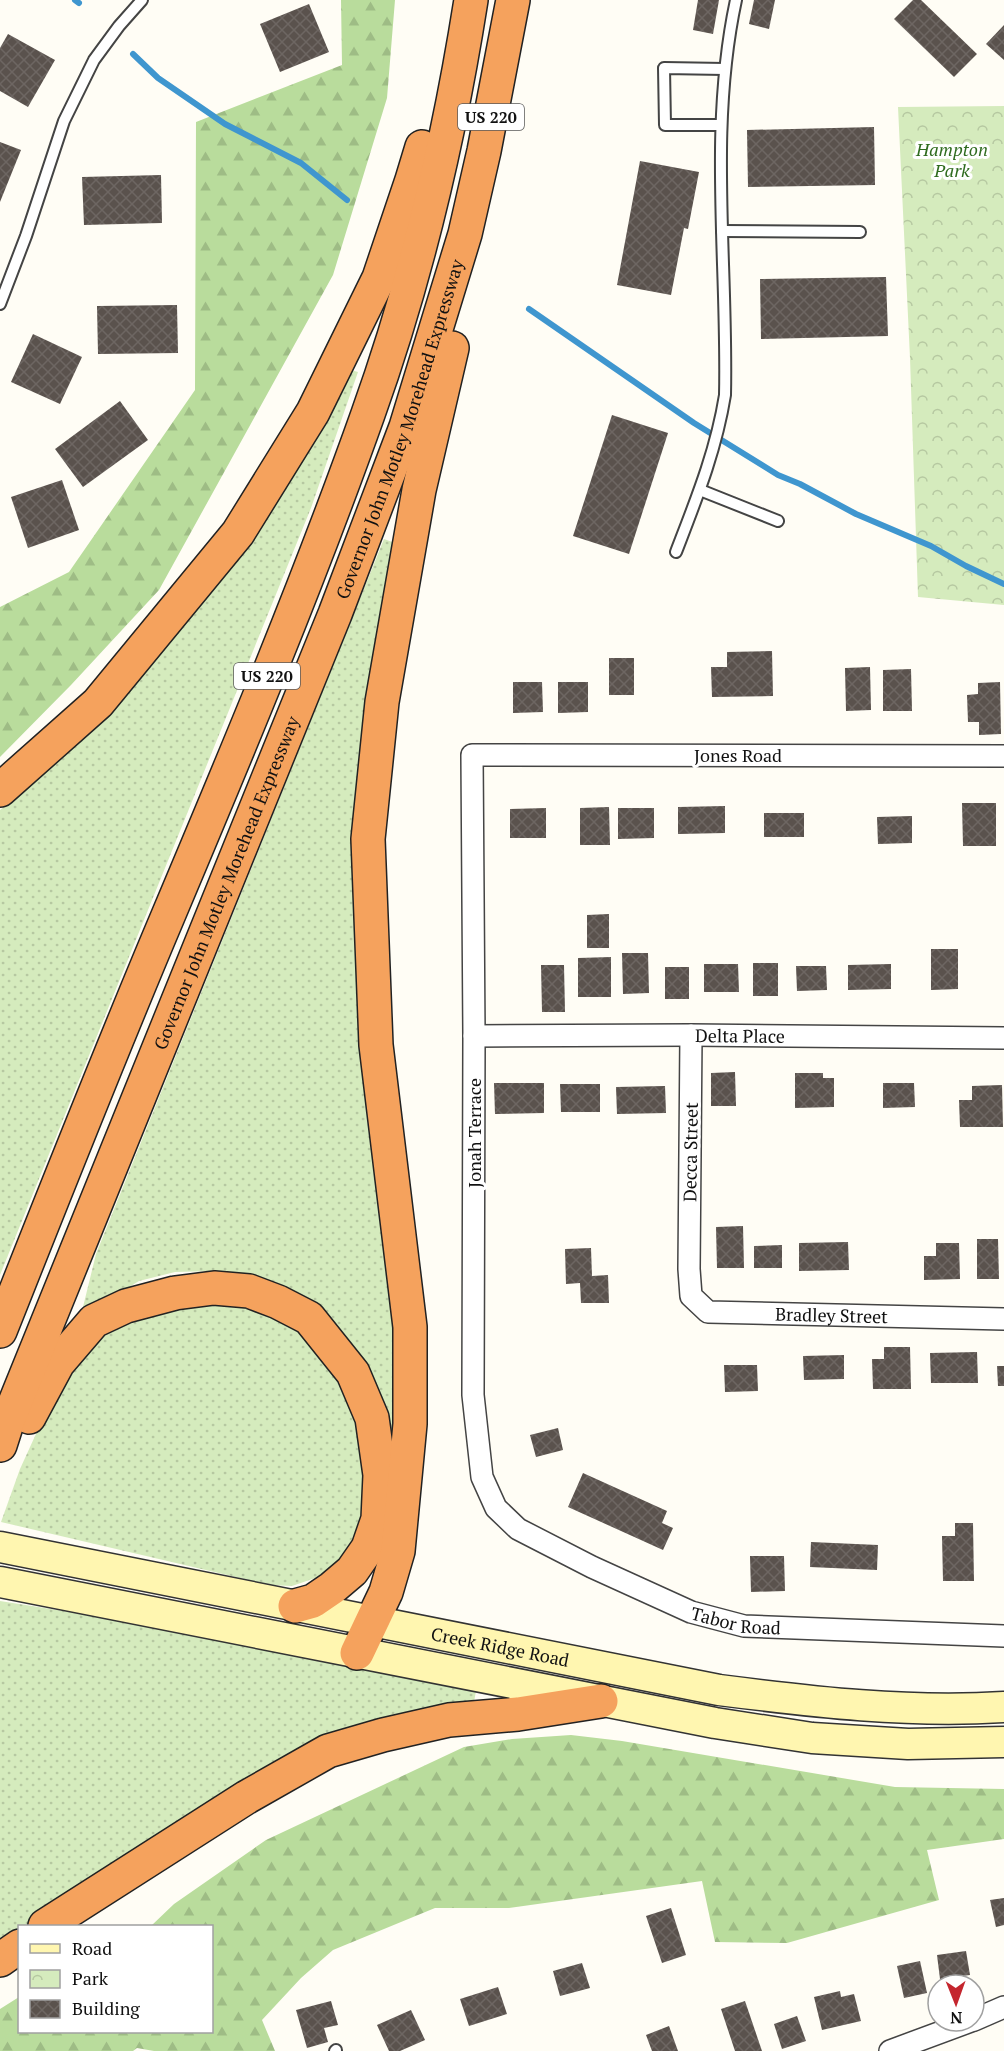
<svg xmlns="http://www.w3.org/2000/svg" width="1004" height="2051" viewBox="0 0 1004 2051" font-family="'PT Serif',serif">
<defs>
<pattern id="grass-dots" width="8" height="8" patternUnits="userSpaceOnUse" patternTransform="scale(1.5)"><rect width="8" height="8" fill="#d5ebbd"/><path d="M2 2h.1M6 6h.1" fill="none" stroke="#b6c8a1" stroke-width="1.8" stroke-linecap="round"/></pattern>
<pattern id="forest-firs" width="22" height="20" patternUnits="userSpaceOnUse" patternTransform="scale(1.5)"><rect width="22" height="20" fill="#b9dc9c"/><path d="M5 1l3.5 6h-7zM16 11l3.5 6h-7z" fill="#9ebc85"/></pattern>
<pattern id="park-crowns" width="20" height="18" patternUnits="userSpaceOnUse" patternTransform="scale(1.5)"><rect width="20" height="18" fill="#d5ebbd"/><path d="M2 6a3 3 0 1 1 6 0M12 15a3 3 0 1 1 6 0" fill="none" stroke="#b6c8a1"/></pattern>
<pattern id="building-cross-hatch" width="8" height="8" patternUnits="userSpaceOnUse" patternTransform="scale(1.5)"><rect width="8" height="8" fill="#5a524d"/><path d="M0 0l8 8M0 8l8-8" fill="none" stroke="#6d6662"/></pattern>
</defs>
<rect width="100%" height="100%" fill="#fffdf5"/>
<!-- grass -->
<g fill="url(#grass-dots)">
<path d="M347,369L358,372L311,508L0,1275V810L21,794Z"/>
<path d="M384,539L395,543L377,639L389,1275L396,1359L392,1501L383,1424L254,1278L214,1271L175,1272L139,1281L93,1309L83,1307L96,1254Z"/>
<path d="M226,1298L292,1324L321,1350L345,1385L358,1419L366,1462L361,1530L345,1556L324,1575L292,1586L270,1585L1,1522L20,1469L56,1390L103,1330L130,1315Z"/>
<path d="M0,1601L89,1615L476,1691L474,1702L421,1709L355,1730L31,1926H20L19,1934L0,1947Z"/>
</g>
<!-- forest -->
<g fill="url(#forest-firs)">
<path d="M341,0H395L387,98L333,275L159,590L71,685L0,757V607L69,572L195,390L196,122L342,65Z"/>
<path d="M571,1735L622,1741L895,1787L1004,1789V1839L927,1850L939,1900L787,1943L715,1942L702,1881L509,1908H435L333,1950L301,1978L262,2020L275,2051H154L137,2048L133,2051H0V2009L19,1997L20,2032H212V1926H151L174,1904L266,1840L464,1747L512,1739Z"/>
</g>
<!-- park -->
<path fill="url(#park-crowns)" d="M1004,106V605L918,597L910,358L898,107Z"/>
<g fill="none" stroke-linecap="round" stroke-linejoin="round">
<!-- stream -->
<g stroke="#3f96cf" stroke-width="6">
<path d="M75,0L79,3"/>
<path d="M133,54L158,78L225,124L301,163L347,200"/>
<path d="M529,309L694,423L778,475L800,484L856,514L931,546L966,566L1004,584"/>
</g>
</g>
<!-- building -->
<g fill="url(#building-cross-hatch)">
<path d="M698,0H719L713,34L693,30Z"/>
<path d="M754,0H775L769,29L749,24Z"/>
<path d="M913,0H921L977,54L954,77L894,19Z"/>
<path d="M309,4L329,52L280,72L260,24Z"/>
<path d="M1004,25V60L986,44Z"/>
<path d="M8,34L55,60L28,107L0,91V48Z"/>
<path d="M874,127L875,185L748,187L747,130Z"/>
<path d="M0,142L21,150L0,202Z"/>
<path d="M640,161L699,172L688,229L684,228L671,295L617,285Z"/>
<path d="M161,175L162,223L84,225L82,177Z"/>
<path d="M886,277L888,336L761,339L760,279Z"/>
<path d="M177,305L178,353L98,354L97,306Z"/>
<path d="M33,334L82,357L60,404L11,382Z"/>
<path d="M120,401L148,440L83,487L55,449Z"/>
<path d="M612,415L668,433L629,554L573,536Z"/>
<path d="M62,480L79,530L28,548L11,497Z"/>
<path d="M772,651L773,696L712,697L711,667H727V652Z"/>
<rect x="609" y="658" width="25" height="37"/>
<path d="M870,667L871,710L846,711L845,668Z"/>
<path d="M911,669L912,711H883V670Z"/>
<path d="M513,682H542L543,712L513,713Z"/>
<path d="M558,682H588V712L558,713Z"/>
<path d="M1000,682L1001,734L979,735V722H968L967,695L978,694V683Z"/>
<path d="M962,803H996V846H963Z"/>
<path d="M725,806V833L678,834V807Z"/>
<path d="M609,807L610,845H580V808Z"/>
<path d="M546,808V838H510V809Z"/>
<path d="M618,808H654V838L618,839Z"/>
<rect x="764" y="813" width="40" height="24"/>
<path d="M912,816V843L878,844L877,817Z"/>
<path d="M609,914V948H587V915Z"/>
<path d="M931,949H958V989L931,990Z"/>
<path d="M622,953H648L649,993L623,994Z"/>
<path d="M611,957V997H578V958Z"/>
<rect x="753" y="963" width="25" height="33"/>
<path d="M704,964H738L739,992H704Z"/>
<path d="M891,964V989L848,990V965Z"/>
<path d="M541,965H564L565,1012H542Z"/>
<path d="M796,966H826L827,990L797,991Z"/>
<rect x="665" y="967" width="24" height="32"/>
<path d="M735,1072L736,1106H711V1073Z"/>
<path d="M795,1073H823V1078H834V1107L795,1108Z"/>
<path d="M494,1083H544V1113L495,1114Z"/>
<path d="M883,1083H914L915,1107L883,1108Z"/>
<path d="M560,1084H600V1112H561Z"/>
<path d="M1002,1085L1003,1127H960L959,1100H972V1086Z"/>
<path d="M665,1086L666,1113L617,1114L616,1087Z"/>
<path d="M743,1226L744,1268H717L716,1227Z"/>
<path d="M977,1239H998L999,1279H977Z"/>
<path d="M848,1242L849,1270L799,1271V1243Z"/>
<path d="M936,1243H959L960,1279L924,1280V1256H936Z"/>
<path d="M782,1245V1268H754V1246Z"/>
<path d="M591,1248L592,1276L608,1275L609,1303H581L580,1283L566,1284L565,1249Z"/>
<path d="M884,1347H910L911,1389H873L872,1359H884Z"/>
<path d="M977,1352L978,1383H931L930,1353Z"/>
<path d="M844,1355V1379L804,1380L803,1356Z"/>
<path d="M724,1365H757L758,1391L725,1392Z"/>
<path d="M997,1366H1004V1386H998Z"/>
<path d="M558,1428L563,1450L536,1457L530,1435Z"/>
<path d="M583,1473L667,1511L662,1523L673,1528L663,1550L568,1507Z"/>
<path d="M955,1523H973L974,1581H943L942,1536H955Z"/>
<path d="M811,1542L878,1545L877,1570L810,1567Z"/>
<path d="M750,1556H784L785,1591L751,1592Z"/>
<path d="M1004,1898V1925L996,1927L990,1900Z"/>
<path d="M671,1908L686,1955L662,1963L646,1916Z"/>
<path d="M966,1951L970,1975L940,1979L937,1955Z"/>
<path d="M920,1961L927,1993L904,1998L897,1966Z"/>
<path d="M582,1963L590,1988L560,1996L553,1971Z"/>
<path d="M498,1987L507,2014L469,2026L460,1999Z"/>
<path d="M840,1991L841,1997L854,1994L861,2021L822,2030L814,1997Z"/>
<path d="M331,2001L338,2025L324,2028L328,2042L307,2048L296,2010Z"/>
<path d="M745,2001L762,2051H735L721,2009Z"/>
<path d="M411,2010L425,2040L400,2051H389L377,2025Z"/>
<path d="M797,2016L806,2041L782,2049L774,2024Z"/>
<path d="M669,2026L678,2051H652L646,2035Z"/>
</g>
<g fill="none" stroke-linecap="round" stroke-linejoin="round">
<!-- lane casing -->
<g stroke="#444" stroke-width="14">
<g id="lane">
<path d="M721,125H665L664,68L725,69"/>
<path d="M722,231L860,232"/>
<path d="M0,304L26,236L64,121L94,60L119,26L142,0"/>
<path d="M700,490L778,521"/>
<path d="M676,552C696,500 716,451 725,395C728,263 708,130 736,0"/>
<path d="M335,2051L336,2050"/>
</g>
</g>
<!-- street casing -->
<g stroke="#444" stroke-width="24">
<g id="street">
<path id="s1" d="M1004,756L472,755L474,1036L473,1395L482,1477L496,1508L518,1529L592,1567L691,1612L744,1626L1004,1636"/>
<path id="s2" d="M691,1035L689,1269L691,1296L708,1312L1004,1319"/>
<path id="s3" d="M474,1036L691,1035L1004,1038"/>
<path d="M974,2020L1004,2007"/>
<path d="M890,2051L971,2021"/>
</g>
</g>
<!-- secondary casing -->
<g stroke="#333" stroke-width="33">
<g id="secondary">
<path id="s4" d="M0,1547L719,1690C814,1702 908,1713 1004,1707"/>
<path d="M0,1582L715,1723L812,1738L908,1744L1004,1742"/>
</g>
</g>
<!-- highway casing -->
<g stroke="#222" stroke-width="36">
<g id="highway">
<path d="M0,790L98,703L238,533L313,412L379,278L412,180L422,147"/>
<path d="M0,1331C55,1192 110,1053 168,916C238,750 308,583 368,414C416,280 449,140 471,0"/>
<path d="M29,1417L58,1363L94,1321L126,1306L175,1293L214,1288L249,1291L278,1302L309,1318L353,1373L372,1418L380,1475L378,1519L368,1548L352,1571L332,1588L313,1601L295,1606"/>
<path id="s5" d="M0,1445L8,1420L335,614L406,427L465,234L484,151L513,0"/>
<path d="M357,1653L386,1592L398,1551L410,1424V1327L376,1045L368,839L382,702L419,490L452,348"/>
<path d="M45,1926L247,1797L328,1751L383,1735L449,1720L518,1714L601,1701"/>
<path d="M0,1960L20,1946"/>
</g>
</g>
<!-- lane -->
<use href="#lane" stroke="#fff" stroke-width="10"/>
<!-- street -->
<use href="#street" stroke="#fff" stroke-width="21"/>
<!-- secondary -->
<use href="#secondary" stroke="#fff6b0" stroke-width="30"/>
<!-- highway -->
<use href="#highway" stroke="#f5a25d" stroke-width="33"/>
</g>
<g text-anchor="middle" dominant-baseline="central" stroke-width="6" stroke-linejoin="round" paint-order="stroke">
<!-- shield labels -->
<g fill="#fff" stroke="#585858" stroke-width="1.5">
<rect x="458" y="104" width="66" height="26" rx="4.5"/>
<rect x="234" y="663" width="66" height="26" rx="4.5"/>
</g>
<g font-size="16" font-weight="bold" fill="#111">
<text x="491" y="117">US 220</text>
<text x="267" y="676">US 220</text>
</g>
<!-- park labels -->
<g font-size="18" font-style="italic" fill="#2f6b1f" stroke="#fff">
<text x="952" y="149">Hampton<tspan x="952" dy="21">Park</tspan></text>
</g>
<!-- street labels -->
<g font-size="18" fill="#111" stroke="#fff">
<text stroke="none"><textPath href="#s5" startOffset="1092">Governor John Motley Morehead Expressway</textPath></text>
<text x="738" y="755">Jones Road</text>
<text stroke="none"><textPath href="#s5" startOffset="606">Governor John Motley Morehead Expressway</textPath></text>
<text stroke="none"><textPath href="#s3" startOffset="266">Delta Place</textPath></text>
<text transform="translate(474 1133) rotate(-90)">Jonah Terrace</text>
<text transform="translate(690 1152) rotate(-89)">Decca Street</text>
<text stroke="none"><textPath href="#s2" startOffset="408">Bradley Street</textPath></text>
<text stroke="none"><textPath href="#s1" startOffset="1557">Tabor Road</textPath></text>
<text stroke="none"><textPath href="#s4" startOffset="510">Creek Ridge Road</textPath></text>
</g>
</g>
<!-- legend -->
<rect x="18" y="1925" width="195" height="108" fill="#ffffff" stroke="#a0a0a0" stroke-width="1.5"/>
<rect x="30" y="1944" width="30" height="9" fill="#fff6b0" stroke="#a0a0a0" stroke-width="1.5"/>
<text x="72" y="1955" font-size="18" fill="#111111">Road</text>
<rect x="30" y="1970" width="30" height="18" fill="url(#park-crowns)" stroke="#a0a0a0" stroke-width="1.5"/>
<text x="72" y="1985" font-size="18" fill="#111111">Park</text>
<rect x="30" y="2000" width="30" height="18" fill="url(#building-cross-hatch)" stroke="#a0a0a0" stroke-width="1.5"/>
<text x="72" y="2015" font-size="18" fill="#111111">Building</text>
<!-- north arrow -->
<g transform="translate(956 2003) rotate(179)"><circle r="28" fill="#ffffff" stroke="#a0a0a0" stroke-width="1.5"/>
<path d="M0-4.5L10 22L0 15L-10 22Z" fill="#c4262e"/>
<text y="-9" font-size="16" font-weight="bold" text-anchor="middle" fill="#111111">N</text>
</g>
</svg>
